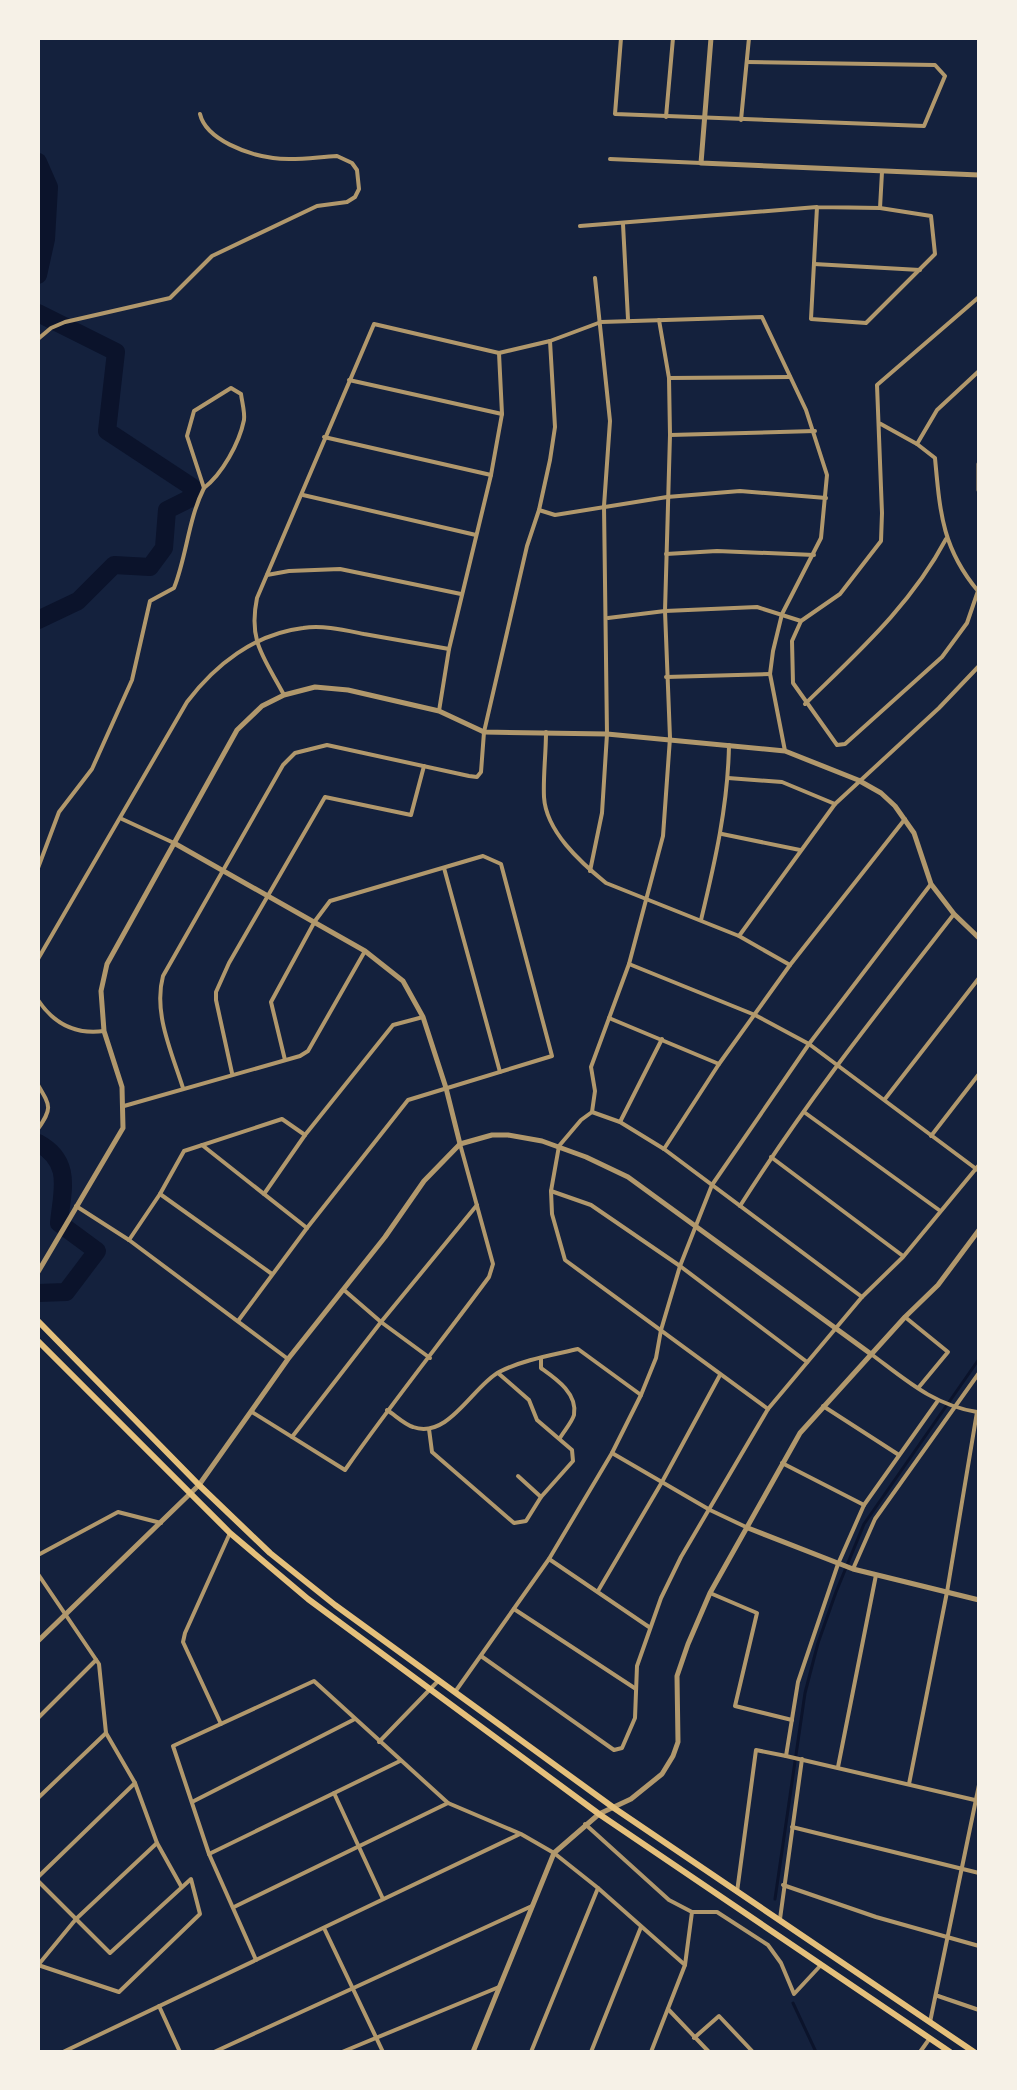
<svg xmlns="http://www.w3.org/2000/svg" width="1017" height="2090" viewBox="0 0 1017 2090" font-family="'PT Sans',sans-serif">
<rect width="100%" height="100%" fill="#14213d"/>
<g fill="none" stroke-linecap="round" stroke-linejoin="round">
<!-- stream -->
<g stroke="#0b132b" stroke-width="3">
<path d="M775,1899L805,1693L818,1643L836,1592L864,1524L979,1359"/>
<path d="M793,2003L816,2052"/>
</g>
<!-- river -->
<g stroke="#0b132b" stroke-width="18">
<path d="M38,162L49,187L46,239L38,275"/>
<path d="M38,313L116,352L107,431L192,487L191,498L167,510L164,548L150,567L114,565L78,601L38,620"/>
<path d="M38,1143C73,1162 62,1191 59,1223L97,1251L66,1292L38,1293"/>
</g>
<!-- minor -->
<g stroke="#b1986c" stroke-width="4">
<path d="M621,38L615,114L924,126L945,76L935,65L747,62"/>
<path d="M666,117L673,38"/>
<path d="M741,120L749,38"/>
<path d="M610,159L701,163"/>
<path d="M880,208L882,172"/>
<path d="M623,224L628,319"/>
<path d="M580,226L817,207L880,208L931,216L935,254L866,323L811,319L817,207"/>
<path d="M814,264L920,270"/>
<path d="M659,320L669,378L670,435L665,611L670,738L663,836L629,964L591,1067L595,1091L592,1112L581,1120L559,1146L551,1191L552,1214L565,1260L768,1409"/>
<path d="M38,339L51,328L65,322L170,298L212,256L317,206L347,202L355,197L359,189L357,170L352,163L337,156C316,157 294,161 273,158C249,155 206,140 200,114"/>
<path d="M669,378L790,377"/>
<path d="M349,380L502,414"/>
<path d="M231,388L241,394C242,402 245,412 244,420C239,444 222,474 204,488L187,436L194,411Z"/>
<path d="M879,423L917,444L935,458C940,512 942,548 978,591L967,623L942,657L845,744L837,745L793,683L792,641L801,621L840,594L881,541L882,513L877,385L979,297"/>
<path d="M670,435L815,431"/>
<path d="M324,437L491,475"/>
<path d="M917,444L937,410L979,371"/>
<path d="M303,495L476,535"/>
<path d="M539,510L555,515L667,497L740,491L826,498"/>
<path d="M666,554L717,551L814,555"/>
<path d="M267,575L289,571L340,569L461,594"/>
<path d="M608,618L665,611L757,607L801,621"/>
<path d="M666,677L770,674"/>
<path d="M284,695C264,657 248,642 257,598L374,324L499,353L550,341L601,322L762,317L806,410L827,475L821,538L782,614L773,651L770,674L785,751"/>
<path d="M805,704C858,652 911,605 946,539"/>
<path d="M439,711L449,649L491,475L502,414L499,353"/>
<path d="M546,732C546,754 543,776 544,797C546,831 580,862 606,883L739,936L790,965"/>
<path d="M728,778L782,782L835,804"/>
<path d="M122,819L174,843"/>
<path d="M722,834L800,850"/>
<path d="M38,868L59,812L92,769L132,680L150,601L174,588C187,555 188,520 204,488"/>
<path d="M444,868L500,1072"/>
<path d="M590,871L602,813L607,734L604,506L610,421L595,278"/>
<path d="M701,920C715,862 728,805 729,745"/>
<path d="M739,936L835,804L939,708L979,666"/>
<path d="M38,959L187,702C215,665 254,634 303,628C323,625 344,630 364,634C392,639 421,644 449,649"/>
<path d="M629,964L755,1015L809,1044L979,1171"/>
<path d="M38,1000C54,1024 75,1035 104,1031"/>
<path d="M609,1018L719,1064"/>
<path d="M232,1073L216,1000V992L229,963L325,797L411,815L424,766"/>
<path d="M38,1085C51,1107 52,1108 38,1129"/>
<path d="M183,1088C172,1053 153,1013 163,976L283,765L295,753L327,745L469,776L477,777L481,772L484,732L527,546L539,510L550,460L555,427L550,341"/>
<path d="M885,1099L979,978"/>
<path d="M124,1106L300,1056L308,1051L365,951"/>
<path d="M592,1112L620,1122L664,1149L862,1297"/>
<path d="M804,1112L939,1210"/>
<path d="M620,1122L662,1039"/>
<path d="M931,1136L979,1074"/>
<path d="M202,1145L307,1228"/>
<path d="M664,1149L719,1064L790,965L905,819"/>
<path d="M771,1157L903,1256"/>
<path d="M551,1191L591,1205L680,1266L807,1362"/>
<path d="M160,1194L272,1274"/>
<path d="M264,1194L305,1135L393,1025L423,1017"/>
<path d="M76,1206L129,1240L288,1359"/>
<path d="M740,1206C805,1103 880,1009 954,914"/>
<path d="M129,1240L160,1194L184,1151L282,1119L305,1135"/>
<path d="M344,1290L381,1322L430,1358"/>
<path d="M905,1317L948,1352L919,1387"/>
<path d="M238,1321L307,1228L408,1100L552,1056L501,864L483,856L330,901L315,921L271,1002L285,1060"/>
<path d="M871,1354C906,1380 933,1405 977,1412"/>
<path d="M541,1358V1368C555,1378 578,1393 574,1415C572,1422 564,1431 560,1438"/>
<path d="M937,1402L864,1505L838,1564L798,1682L786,1756L979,1801"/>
<path d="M823,1406L899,1455"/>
<path d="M387,1410C395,1415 404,1424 413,1427C448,1440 473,1386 499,1372C522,1360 552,1355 578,1349L641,1395"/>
<path d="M252,1412L345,1470C391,1404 441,1342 489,1277L493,1264L460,1144"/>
<path d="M429,1429L432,1452L514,1523L526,1521L541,1497L573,1461L572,1450L537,1420L529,1400L498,1373"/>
<path d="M292,1437L381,1322L477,1205"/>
<path d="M612,1453L710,1510L746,1527"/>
<path d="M782,1463L864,1505"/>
<path d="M518,1476L541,1497"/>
<path d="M38,1555L118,1512L161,1523"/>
<path d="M549,1559L649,1627"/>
<path d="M853,1569L875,1519L979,1373"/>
<path d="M38,1574L99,1664L106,1733L135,1783L157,1843L181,1886"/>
<path d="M598,1591L662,1482L720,1375"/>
<path d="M710,1593L757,1613L735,1706L792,1720"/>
<path d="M514,1609L636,1689"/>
<path d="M481,1656L614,1750L622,1748L635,1718L637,1666L661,1598L681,1557L768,1409L862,1297L903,1257L979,1165"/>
<path d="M455,1692L549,1559L612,1453L641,1395L656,1358L661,1330L680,1266L712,1185L809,1044L931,884"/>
<path d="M38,1718L96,1660"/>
<path d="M221,1724L183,1642L185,1633L230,1533"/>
<path d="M379,1742L439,1680"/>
<path d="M838,1767L876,1575"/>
<path d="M909,1784L947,1592L977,1412"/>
<path d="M334,1793L383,1899"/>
<path d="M38,1798L106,1733"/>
<path d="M192,1802L353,1720"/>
<path d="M585,1824L669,1900L692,1912H717L768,1945L781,1963L794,1994L821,1965"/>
<path d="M792,1827L979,1873"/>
<path d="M209,1854L400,1761"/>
<path d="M38,1877L135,1783"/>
<path d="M38,1881L110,1953L191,1879L200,1914L119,1992L38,1965"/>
<path d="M783,1885L876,1917L979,1946"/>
<path d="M737,1892L756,1750L786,1756"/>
<path d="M234,1907L448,1803"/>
<path d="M780,1919L802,1759"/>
<path d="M324,1928L383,2052"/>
<path d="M256,1960L209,1854L173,1746L314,1681L448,1803L521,1834L554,1853L598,1888L685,1965L651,2052"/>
<path d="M39,1964L76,1919L157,1843"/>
<path d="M685,1965L692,1912"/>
<path d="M938,1996L979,2010"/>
<path d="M159,2006L180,2052"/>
<path d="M668,2009L709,2052"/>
<path d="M930,2022L979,1785"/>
<path d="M694,2038L719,2016L753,2052"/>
<path d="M63,2052L520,1834"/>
<path d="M214,2052L532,1906"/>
<path d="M342,2052L499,1987"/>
<path d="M531,2052L598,1888"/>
<path d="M591,2052L641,1927"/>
<path d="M920,2052L930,2038"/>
</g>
<!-- tertiary -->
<g stroke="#b1986c" stroke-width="5">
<path d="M711,38L701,163L979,175"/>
<path d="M979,464V490"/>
<path d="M174,843L365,951L403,981L423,1017L446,1088L460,1144"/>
<path d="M38,1272L123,1128L122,1087L104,1031L101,991L107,964L237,730L262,706L284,695L315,687L348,690L439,711L484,732L607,734L785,751L858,780L881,793L895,806L914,833L931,884L954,914L979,938"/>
<path d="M748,1528L853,1569L979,1600"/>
<path d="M38,1641L199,1485L288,1359L385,1237L424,1181L460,1144L492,1135H508L542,1141L586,1157L628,1177L871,1354"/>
<path d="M473,2052L554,1853L599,1814L631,1799L662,1774L673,1756L678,1742L677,1676L688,1644L710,1593L800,1433L905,1317L938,1285L979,1230"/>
</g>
<!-- secondary -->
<g stroke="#e5c07b" stroke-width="6">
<path d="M38,1321L199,1485L270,1553L335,1605L614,1808L974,2052"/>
<path d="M38,1341L230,1533L308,1599L599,1814L950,2052"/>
</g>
</g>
<!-- border -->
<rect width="1017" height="2090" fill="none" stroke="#f6f1e7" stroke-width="80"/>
</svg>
